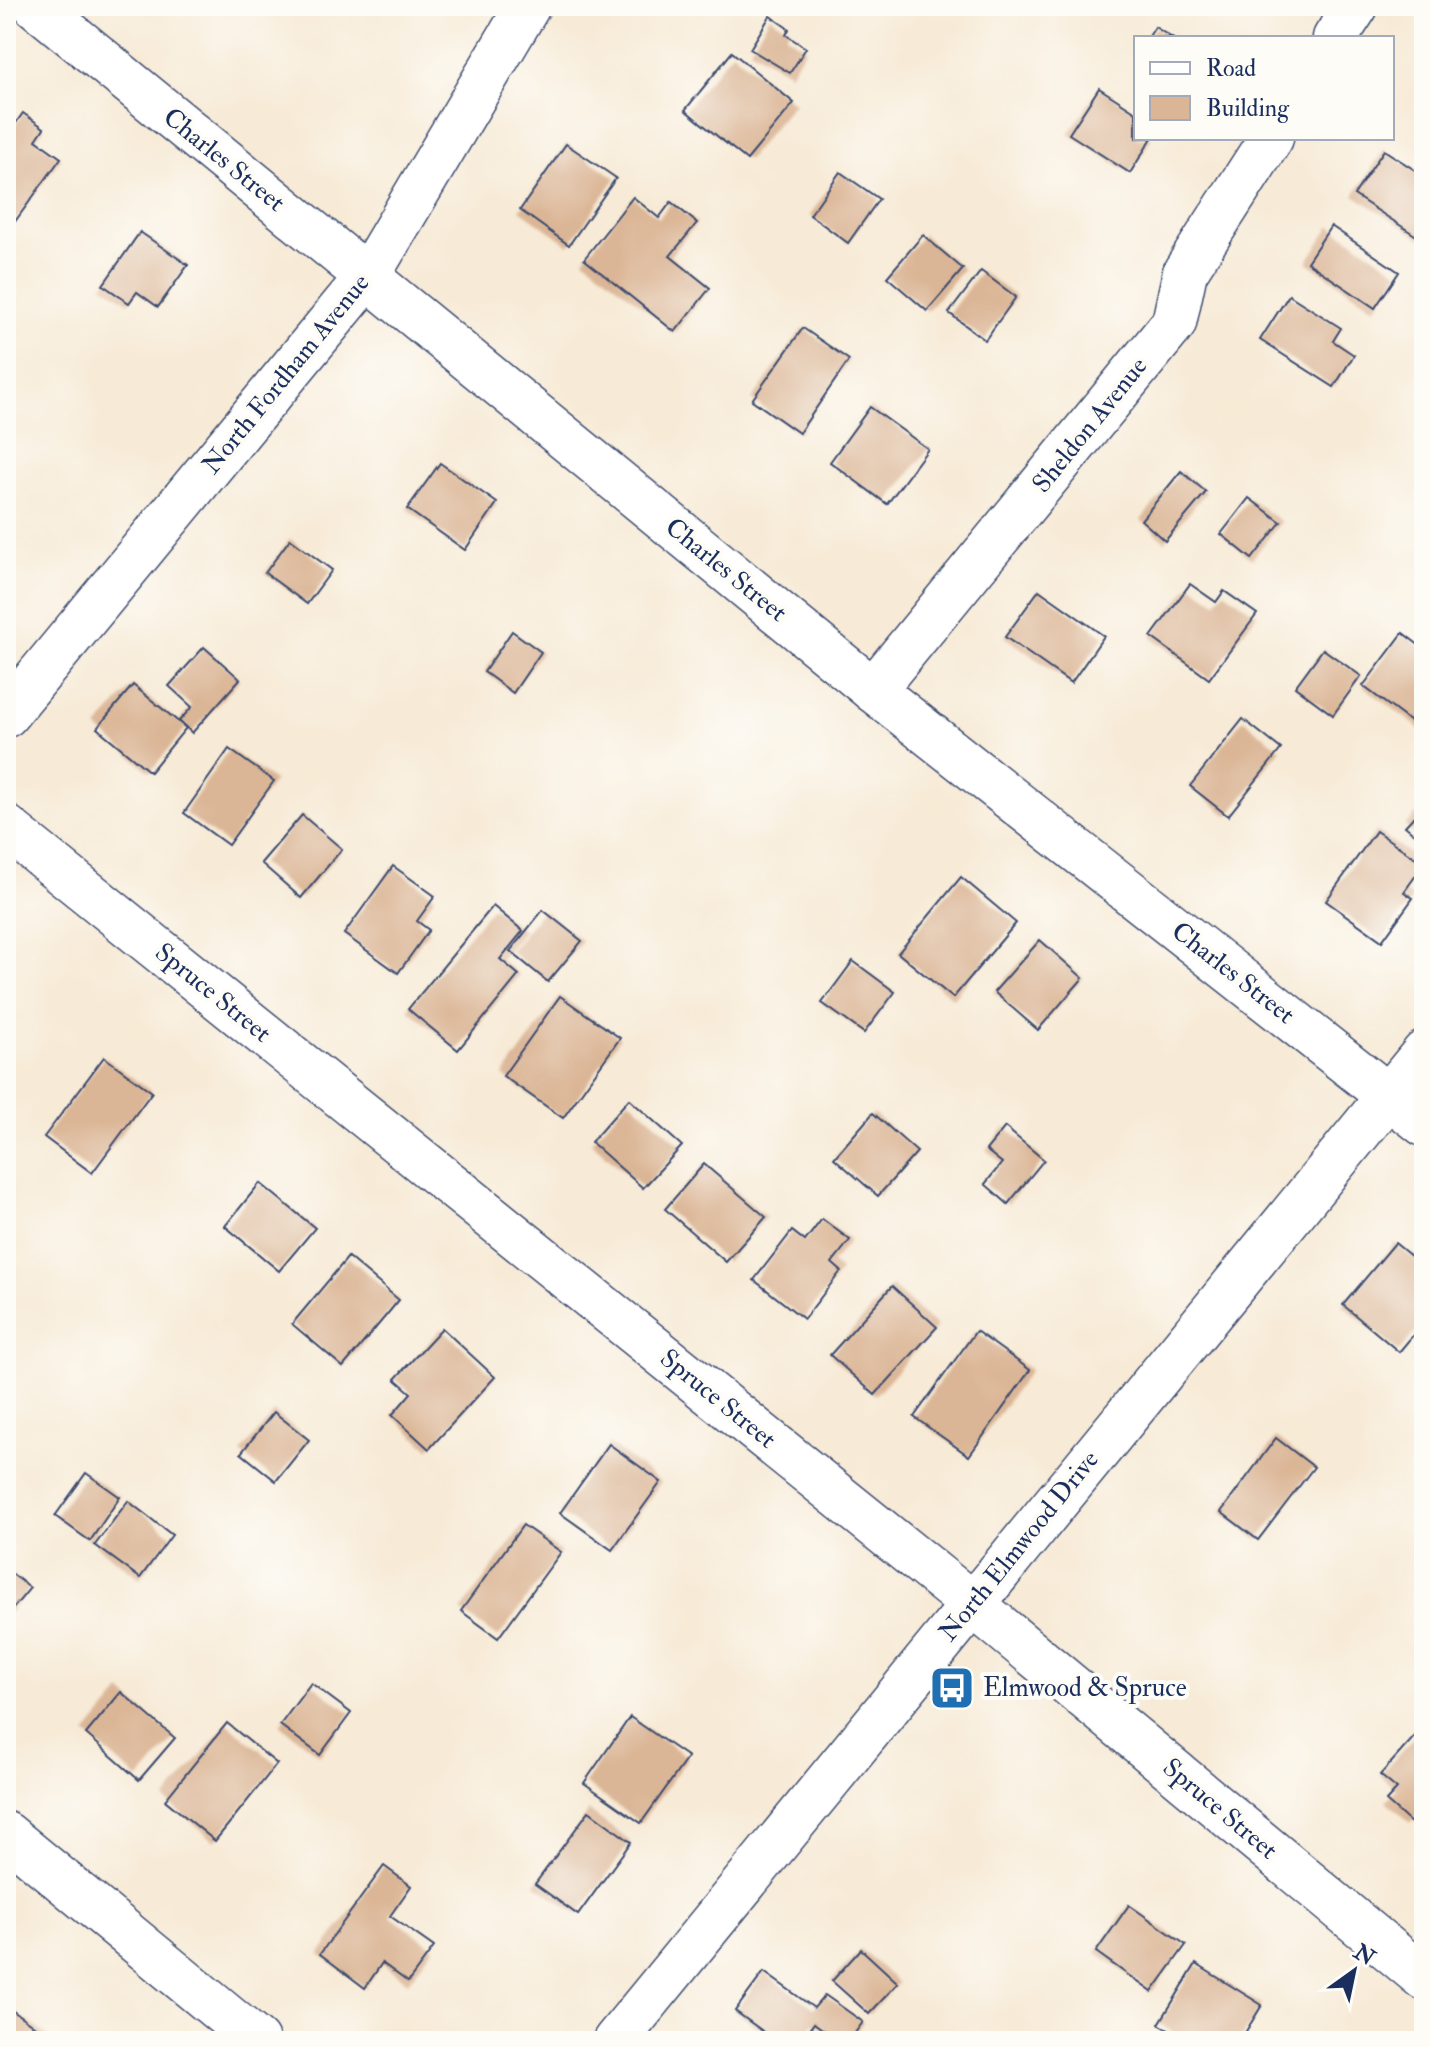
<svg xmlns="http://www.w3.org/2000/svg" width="1430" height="2047" viewBox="0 0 1430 2047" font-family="'IM FELL Double Pica',serif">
<rect width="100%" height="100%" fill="#fdfcf7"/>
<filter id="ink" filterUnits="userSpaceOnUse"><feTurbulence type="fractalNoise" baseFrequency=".0125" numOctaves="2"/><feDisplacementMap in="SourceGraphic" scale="16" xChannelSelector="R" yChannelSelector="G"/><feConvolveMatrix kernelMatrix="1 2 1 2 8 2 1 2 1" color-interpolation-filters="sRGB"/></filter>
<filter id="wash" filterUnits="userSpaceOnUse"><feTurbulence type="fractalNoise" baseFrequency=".006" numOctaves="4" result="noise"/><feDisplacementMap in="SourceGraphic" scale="32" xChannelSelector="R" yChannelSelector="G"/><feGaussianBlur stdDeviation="1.8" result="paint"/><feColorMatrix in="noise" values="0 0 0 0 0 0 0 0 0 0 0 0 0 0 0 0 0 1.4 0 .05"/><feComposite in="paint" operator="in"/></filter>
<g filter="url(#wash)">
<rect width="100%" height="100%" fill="#f7ead6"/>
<g id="blocks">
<!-- building -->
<g fill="#dbb696">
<path d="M770,16L789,29L786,35L806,48L790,73L750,49Z"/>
<path d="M1155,27L1172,38H1148Z"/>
<path d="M732,52L794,103L747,160L685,110Z"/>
<path d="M1099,88L1136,112V138H1152L1130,173L1069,134Z"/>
<path d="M23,113L44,128L36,140L61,158L6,234V137Z"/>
<path d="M566,144L616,178L569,245L520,210Z"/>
<path d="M1384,150L1424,176V235L1421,239L1354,195Z"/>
<path d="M840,172L879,199L848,243L810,215Z"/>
<path d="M633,197L659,218L671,202L697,223L670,256L710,288L675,332L584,259Z"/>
<path d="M1331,226L1399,272L1375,308L1307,262Z"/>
<path d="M140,232L188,265L158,307L137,292L129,303L103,285Z"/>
<path d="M923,235L963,269L927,311L887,277Z"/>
<path d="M981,271L1016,297L985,340L949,313Z"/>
<path d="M1289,295L1341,328L1333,341L1354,355L1334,387L1260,340Z"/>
<path d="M803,328L849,360L799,433L752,400Z"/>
<path d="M870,407L928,449L887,504L830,462Z"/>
<path d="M440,463L497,503L465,550L407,509Z"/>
<path d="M1181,471L1206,492L1165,541L1141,520Z"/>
<path d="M1249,498L1281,522L1252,559L1221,534Z"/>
<path d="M290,539L332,570L307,604L265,573Z"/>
<path d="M1190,584L1216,602L1224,591L1257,614L1209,679L1151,637Z"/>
<path d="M1039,590L1104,636L1071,683L1005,637Z"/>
<path d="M512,631L541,652L513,693L484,672Z"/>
<path d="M1403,633L1424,649V732L1363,686Z"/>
<path d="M204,647L240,679L192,733L179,721L192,707L169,686Z"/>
<path d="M1323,649L1361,676L1333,715L1295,687Z"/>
<path d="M133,685L186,728L150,772L97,728Z"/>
<path d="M1243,719L1281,749L1228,816L1190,786Z"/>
<path d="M229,749L274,781L228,845L184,813Z"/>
<path d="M1417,813L1424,819V842L1405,826Z"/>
<path d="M302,815L342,849L301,898L261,863Z"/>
<path d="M1376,831L1424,864L1404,892L1413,898L1382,941L1326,901Z"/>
<path d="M393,866L435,896L417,921L429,930L398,973L344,934Z"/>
<path d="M961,877L1016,923L953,998L898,953Z"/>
<path d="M493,906L523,931L500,959L519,975L458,1050L408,1009Z"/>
<path d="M543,910L582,941L548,982L510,951Z"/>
<path d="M1040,940L1083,978L1038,1030L994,992Z"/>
<path d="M853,961L895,992L864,1033L822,1003Z"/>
<path d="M560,996L620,1038L563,1118L503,1076Z"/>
<path d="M104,1057L152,1092L92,1173L44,1137Z"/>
<path d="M629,1099L682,1146L643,1188L591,1142Z"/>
<path d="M873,1113L917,1152L878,1196L834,1158Z"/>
<path d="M1005,1127L1044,1160L1008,1204L985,1184L1002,1163L986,1150Z"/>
<path d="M704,1164L766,1217L726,1262L665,1209Z"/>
<path d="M260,1183L315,1228L279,1271L225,1226Z"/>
<path d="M822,1219L850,1240L832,1263L841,1271L804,1319L754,1280L792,1231L805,1241Z"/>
<path d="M1395,1243L1424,1267V1322L1399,1352L1343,1305Z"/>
<path d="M348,1257L399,1300L343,1367L292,1324Z"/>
<path d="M892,1286L937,1327L875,1395L830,1355Z"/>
<path d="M442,1328L495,1377L429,1449L392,1415L411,1393L395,1379Z"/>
<path d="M976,1331L1030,1370L969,1456L914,1417Z"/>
<path d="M274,1412L309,1440L276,1481L241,1453Z"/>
<path d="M1276,1438L1314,1467L1258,1540L1221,1512Z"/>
<path d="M609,1444L661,1482L612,1550L560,1513Z"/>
<path d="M86,1473L120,1497L90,1541L55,1516Z"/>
<path d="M128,1501L172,1535L140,1578L95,1545Z"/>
<path d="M523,1525L561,1552L498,1638L461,1611Z"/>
<path d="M6,1569L30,1588L6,1617Z"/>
<path d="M311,1683L351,1713L320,1755L280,1725Z"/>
<path d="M121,1692L175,1738L139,1780L86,1734Z"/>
<path d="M630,1717L688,1757L641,1823L584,1783Z"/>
<path d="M227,1723L277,1764L215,1841L165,1800Z"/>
<path d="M1424,1726V1809L1411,1823L1386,1801L1397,1789L1380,1775Z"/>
<path d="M589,1811L631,1842L578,1915L535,1884Z"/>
<path d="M384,1866L411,1886L390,1916L434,1947L408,1982L382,1963L365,1988L320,1954Z"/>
<path d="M1129,1905L1186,1945L1152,1992L1096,1952Z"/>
<path d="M861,1949L898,1983L869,2014L832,1981Z"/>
<path d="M1196,1964L1262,2005L1240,2041H1187L1159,2024Z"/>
<path d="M764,1972L814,2008L825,1995L863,2022L849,2041H838L814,2023L801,2041H776L735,2011Z"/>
<path d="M13,2011L55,2041H6V2021Z"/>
</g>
</g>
</g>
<g filter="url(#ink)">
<use href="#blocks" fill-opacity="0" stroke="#3c4b70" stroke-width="2"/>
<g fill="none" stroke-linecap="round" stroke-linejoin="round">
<!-- minor casing -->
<g stroke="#3c4b70" stroke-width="47">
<g id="minor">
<path d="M36,6L873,690L1424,1124"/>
<path d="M1335,38L1356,6"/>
<path d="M873,690L1174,323L1185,272L1271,138"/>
<path d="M6,715L367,277L528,6"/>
<path d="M6,827L971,1603L1424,1978"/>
<path d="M6,1834L257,2041"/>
<path d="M615,2041L1424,1053"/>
</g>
</g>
<!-- minor -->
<use href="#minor" stroke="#fff" stroke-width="44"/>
</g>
</g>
<!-- icons -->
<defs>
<g id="bus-square" transform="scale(2.3)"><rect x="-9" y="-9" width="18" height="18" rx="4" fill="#1f6fb2" stroke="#fdfcf7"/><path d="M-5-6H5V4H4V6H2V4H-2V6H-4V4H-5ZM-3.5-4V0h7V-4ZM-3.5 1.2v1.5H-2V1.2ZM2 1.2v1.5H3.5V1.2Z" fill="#fff"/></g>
</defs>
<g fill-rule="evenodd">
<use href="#bus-square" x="952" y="1688"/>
</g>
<g text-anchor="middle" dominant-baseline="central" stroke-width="8" stroke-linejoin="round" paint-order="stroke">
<!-- street labels -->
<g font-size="26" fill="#1b2f5e" stroke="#fdfcf7">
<text transform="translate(224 160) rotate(39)">Charles Street</text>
<text transform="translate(286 374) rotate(-51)">North Fordham Avenue</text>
<text transform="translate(1090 425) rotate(-51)">Sheldon Avenue</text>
<text transform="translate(726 570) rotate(39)">Charles Street</text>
<text transform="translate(1233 973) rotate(38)">Charles Street</text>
<text transform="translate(213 993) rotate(39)">Spruce Street</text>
<text transform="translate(718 1399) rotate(39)">Spruce Street</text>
<text transform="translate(1019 1546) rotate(-51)">North Elmwood Drive</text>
<text transform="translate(1220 1809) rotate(40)">Spruce Street</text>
</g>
<!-- poi labels -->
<g font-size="26" fill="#1b2f5e" stroke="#fdfcf7" text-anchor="start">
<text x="983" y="1688">Elmwood &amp; Spruce</text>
</g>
</g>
<!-- margin -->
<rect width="1430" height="2047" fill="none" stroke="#fdfcf7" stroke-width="32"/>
<!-- legend -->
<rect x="1134" y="36" width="260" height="104" fill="#fdfcf7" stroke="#a3aaba" stroke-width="2"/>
<rect x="1150" y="62" width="40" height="12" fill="#ffffff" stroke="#a3aaba" stroke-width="2"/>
<text x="1206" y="76" font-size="24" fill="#1b2f5e">Road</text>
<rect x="1150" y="96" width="40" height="24" fill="#dbb696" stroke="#a3aaba" stroke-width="2"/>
<text x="1206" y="116" font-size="24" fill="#1b2f5e">Building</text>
<!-- north arrow -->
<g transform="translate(1354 1971) rotate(33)" stroke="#fdfcf7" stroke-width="6" paint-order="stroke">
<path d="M0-6L14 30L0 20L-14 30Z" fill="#1b2f5e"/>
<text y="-12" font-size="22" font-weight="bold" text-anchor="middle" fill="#1b2f5e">N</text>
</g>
</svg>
